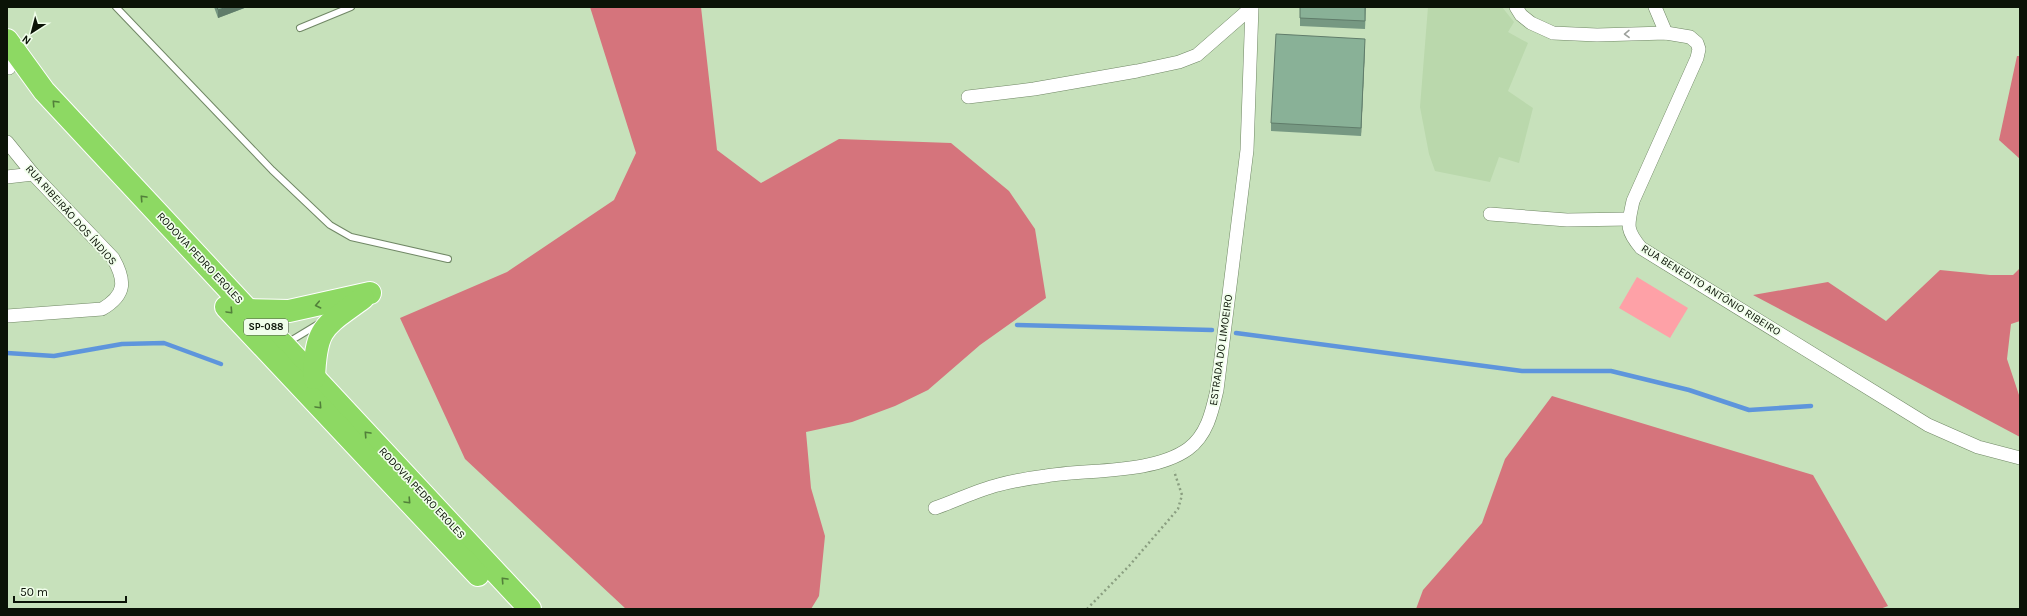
<svg xmlns="http://www.w3.org/2000/svg" width="2027" height="616" viewBox="0 0 2027 616" font-family="Karla,sans-serif">
<rect width="100%" height="100%" fill="#c7e1bb"/>
<!-- built -->
<path fill="#bad8ac" d="M1428,7H1502L1514,22L1508,32L1528,43L1508,91L1533,108L1519,163L1499,157L1490,182L1435,171L1429,154L1420,107Z"/>
<!-- green -->
<path fill="#fea1a7" d="M1637,277L1688,308L1670,338L1619,308Z"/>
<!-- forest -->
<g fill="#d5747c">
<path d="M590,7H701L717,150L761,183L839,139L951,143L1009,191L1035,229L1046,298L980,345L928,390L895,406L852,422L806,432L811,488L825,536L819,596L811,609H626L465,459L400,318L507,272L614,200L636,153Z"/>
<path d="M2017,56H2020V159L1999,140Z"/>
<path d="M2020,268V321L2011,324L2007,359L2020,398V437L1753,295L1828,282L1886,321L1940,270L1990,275H2013Z"/>
<path d="M1552,396L1813,475L1888,606L1880,609H1416L1423,590L1482,523L1505,459Z"/>
</g>
<g fill="none" stroke-linecap="round" stroke-linejoin="round">
<!-- stream -->
<g stroke="#5e95dc" stroke-width="4.5">
<path d="M1017,325L1212,330"/>
<path d="M1236,333L1522,371H1611L1689,390L1749,410L1811,406"/>
<path d="M7,353L54,356L122,344L164,343L221,364"/>
</g>
<!-- lane casing -->
<g stroke="#708765" stroke-width="8">
<g id="lane">
<path d="M116,7L272,170L330,225L351,237L448,259"/>
<path d="M300,28L351,7"/>
<path d="M287,343L320,323"/>
</g>
</g>
<!-- street casing -->
<g stroke="#708765" stroke-width="14">
<g id="street">
<path d="M1516,7L1521,15L1531,23L1553,33L1597,35L1666,33L1690,37L1697,43L1699,49L1697,58L1633,201C1628,225 1625,229 1641,248L1928,425L1978,447L2020,458"/>
<path d="M1655,7L1666,33"/>
<path d="M7,67L9,68"/>
<path d="M968,97L1034,89L1137,71L1179,62L1197,55L1252,7"/>
<path d="M7,142L33,174L113,258C126,281 126,295 102,309L7,316"/>
<path d="M7,177L33,174"/>
<path d="M1490,214L1567,220L1629,219"/>
<path d="M935,508C956,501 977,490 998,485C1013,481 1030,478 1046,476C1087,469 1153,474 1188,449C1207,435 1212,412 1217,390L1247,150L1252,7"/>
</g>
</g>
<!-- highway casing -->
<g stroke="#fff" stroke-width="24">
<g id="highway">
<path d="M7,40L44,91L248,310L284,345L530,609"/>
<path d="M226,307L478,575"/>
<path d="M248,310L289,311L370,293"/>
<path d="M314,378C316,326 324,327 363,298"/>
</g>
</g>
<!-- path -->
<path stroke="#8a9e80" stroke-width="2.5" stroke-dasharray="2 3" stroke-linecap="butt" d="M1087,609L1129,566L1178,509L1182,495L1174,471"/>
<!-- lane -->
<use href="#lane" stroke="#fff" stroke-width="6"/>
<!-- street -->
<use href="#street" stroke="#fff" stroke-width="13"/>
<!-- highway -->
<use href="#highway" stroke="#8dd963" stroke-width="22"/>
</g>
<!-- wall -->
<g fill="#769882">
<path d="M214,7H247L218,18Z"/>
<path d="M1300,7H1366L1365,29L1300,26Z"/>
<path d="M1365,46L1361,136L1271,131V123Z"/>
</g>
<!-- shaded-wall -->
<g fill="#607c6a">
<path d="M227,7H247L218,18V10Z"/>
<path d="M1365,39V46L1361,136V128Z"/>
</g>
<!-- building -->
<g fill="#89b197" stroke="#607c6a">
<path d="M217,7H227L218,10Z"/>
<path d="M1300,7H1365V21L1300,18Z"/>
<path d="M1276,34L1365,39L1361,128L1271,123Z"/>
</g>
<!-- one-way arrows -->
<defs><path id="oneway-chevron" d="M-2-3.5L2.5 0L-2 3.5" fill="none" stroke-width="1.6" stroke-linecap="round" stroke-linejoin="round"/></defs>
<use stroke="#9da19c" href="#oneway-chevron" transform="translate(1627 34) rotate(179)"/>
<g stroke="#52803a">
<use href="#oneway-chevron" transform="translate(55 103) rotate(-133)"/>
<use href="#oneway-chevron" transform="translate(143 198) rotate(-133)"/>
<use href="#oneway-chevron" transform="translate(318 305) rotate(168)"/>
<use href="#oneway-chevron" transform="translate(230 311) rotate(47)"/>
<use href="#oneway-chevron" transform="translate(319 406) rotate(47)"/>
<use href="#oneway-chevron" transform="translate(367 434) rotate(-133)"/>
<use href="#oneway-chevron" transform="translate(408 501) rotate(47)"/>
<use href="#oneway-chevron" transform="translate(504 580) rotate(-133)"/>
</g>
<g text-anchor="middle" dominant-baseline="central" stroke-width="3.5" stroke-linejoin="round" paint-order="stroke">
<!-- shield labels -->
<rect fill="#f0feea" stroke="#505a4b" stroke-width="1" x="244" y="319" width="44" height="16" rx="3"/>
<g font-size="10" font-weight="bold" fill="#0b1307">
<text x="266" y="327">SP-088</text>
</g>
<!-- street labels -->
<g font-size="11" fill="#0b1307" stroke="#f0feea">
<text transform="translate(71 215) rotate(48)">RUA RIBEIRÃO DOS ÍNDIOS</text>
<text transform="translate(200 258) rotate(47)">RODOVIA PEDRO EROLES</text>
<text transform="translate(1711 290) rotate(32)">RUA BENEDITO ANTÔNIO RIBEIRO</text>
<text transform="translate(1221 350) rotate(-82)">ESTRADA DO LIMOEIRO</text>
<text transform="translate(422 493) rotate(47)">RODOVIA PEDRO EROLES</text>
</g>
</g>
<!-- border -->
<rect width="2027" height="616" fill="none" stroke="#0b1307" stroke-width="16"/>
<!-- north arrow -->
<g transform="translate(32 32) rotate(216)" stroke="#f0feea" stroke-width="3" paint-order="stroke">
<path d="M0-3L7 15L0 10L-7 15Z" fill="#0b1307"/>
<text y="-6" font-size="11" font-weight="bold" text-anchor="middle" fill="#0b1307">N</text>
</g>
<!-- scale -->
<path d="M14 596v6h112v-6" fill="none" stroke="#0b1307" stroke-width="2"/>
<text x="20" y="596" font-size="12" fill="#0b1307" stroke="#f0feea" stroke-width="3" paint-order="stroke">50 m</text>
</svg>
